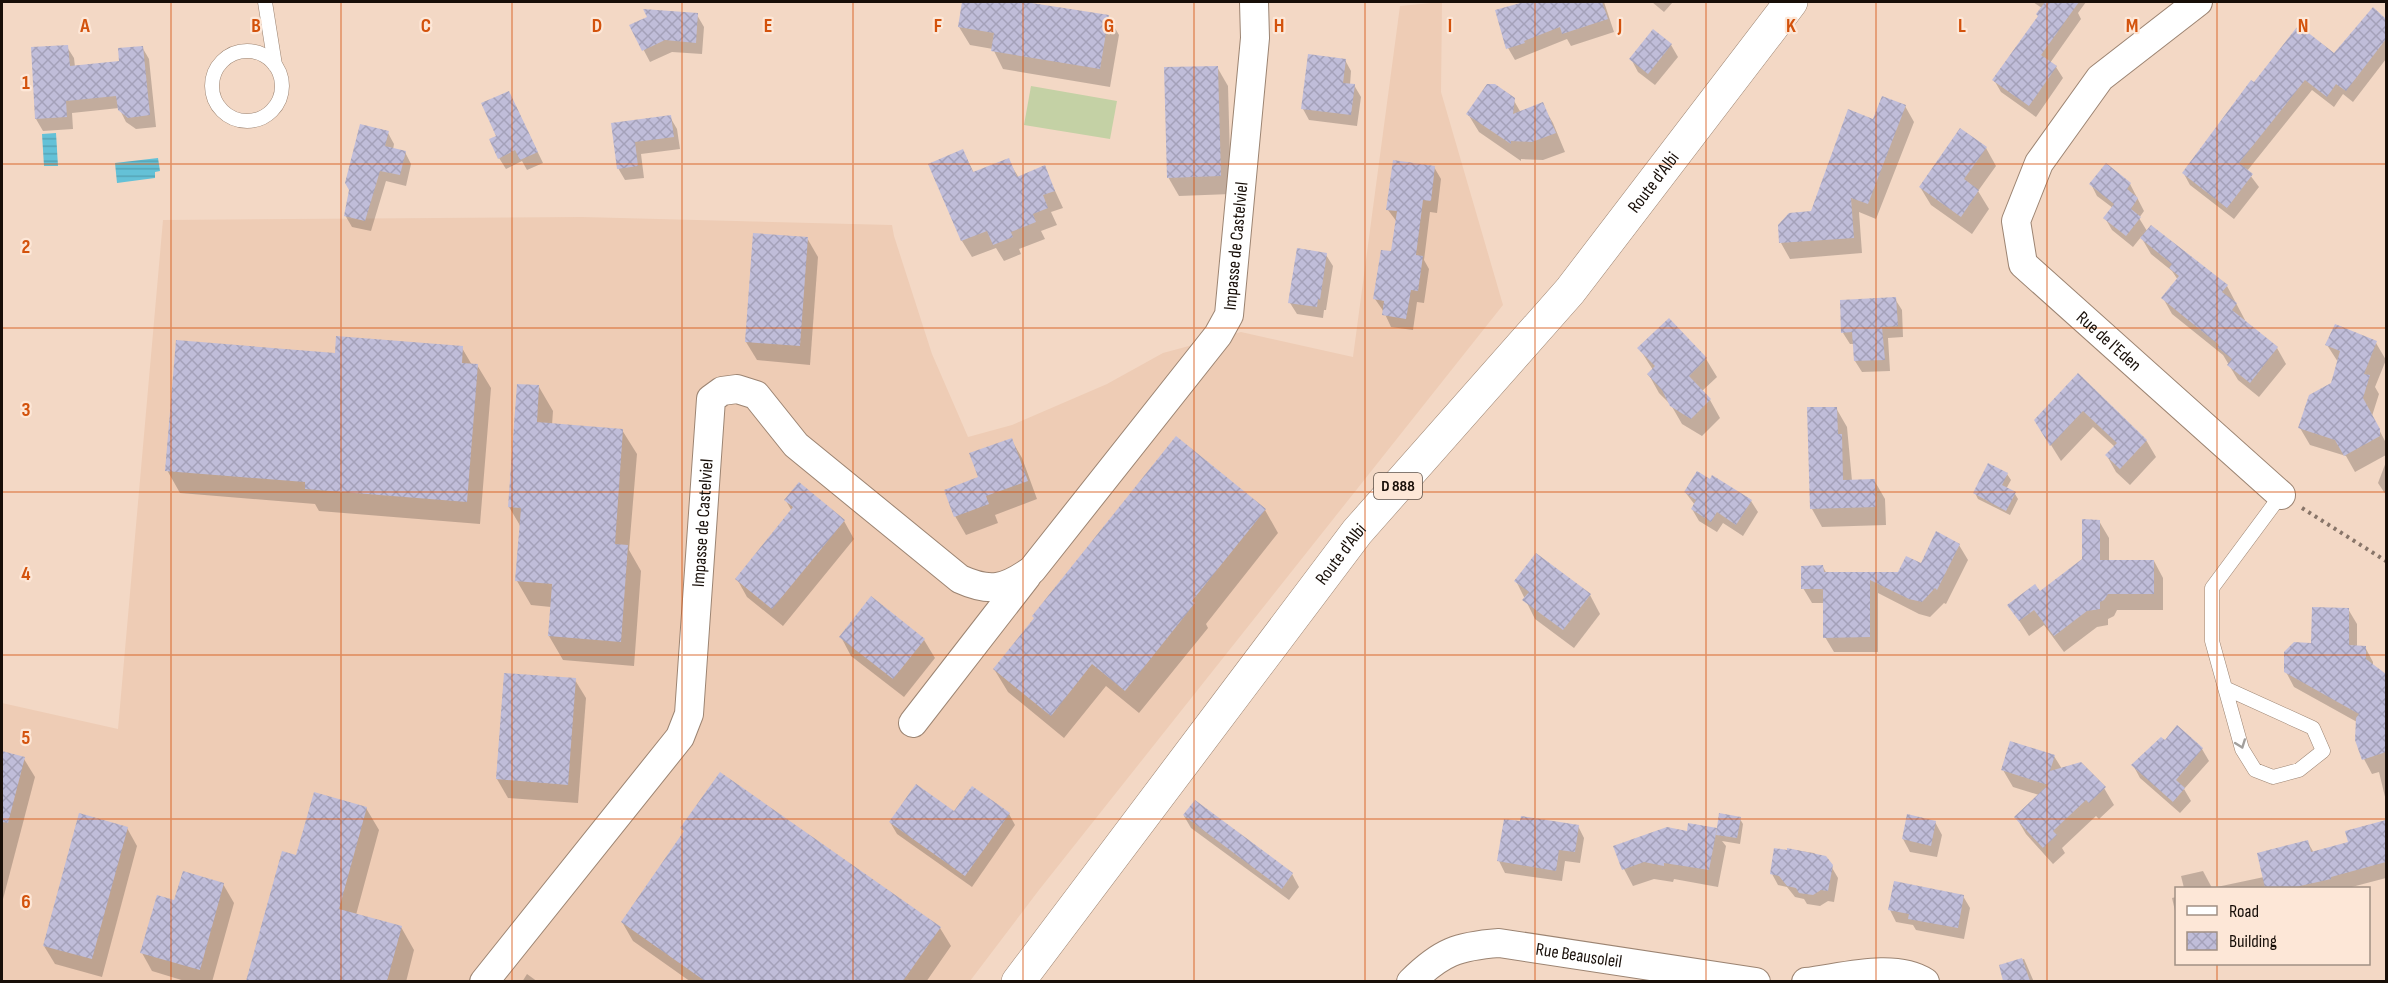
<svg xmlns="http://www.w3.org/2000/svg" width="2388" height="983" viewBox="0 0 2388 983" font-family="'Sofia Sans Condensed',sans-serif">
<defs>
<pattern id="water-rules" width="6" height="5" patternUnits="userSpaceOnUse" patternTransform="scale(1.5)"><rect width="6" height="5" fill="#64c1d7"/><path d="M0 2.5h6" fill="none" stroke="#56a5b7"/></pattern>
<pattern id="building-cross-hatch" width="8" height="8" patternUnits="userSpaceOnUse" patternTransform="scale(1.5)"><rect width="8" height="8" fill="#c0bdd9"/><path d="M0 0l8 8M0 8l8-8" fill="none" stroke="#a4a1b9"/></pattern>
</defs>
<rect width="100%" height="100%" fill="#f3d8c5"/>
<!-- built -->
<path fill="#eeccb5" d="M1442,2L1441,92L1503,305L1039,890L970,981L2,982V703L118,729L163,220L582,217L892,225L894,236L932,354L968,437L1012,425L1107,384L1163,353L1241,332L1353,357L1400,6Z"/>
<!-- park -->
<path fill="#c4d1a5" d="M1031,86L1117,101L1110,139L1024,125Z"/>
<!-- water -->
<g fill="url(#water-rules)">
<path d="M56,133L58,166H44L42,134Z"/>
<path d="M158,158L160,171L155,172V178L117,183L115,163Z"/>
</g>
<!-- shadow -->
<g fill="#0003">
<path d="M964,2H1015L1108,16L1119,35L1110,87L1003,69L993,49L970,45L959,27Z"/>
<path d="M1526,2H1604L1614,32L1571,46L1567,39L1515,60L1508,48L1497,11Z"/>
<path d="M1652,2H1673L1664,12Z"/>
<path d="M2033,2H2086L2078,13L2081,19L2050,63L2056,67L2063,78L2036,117L2001,92L1994,80L2039,17L2042,8Z"/>
<path d="M2373,9L2386,21V59L2353,102L2343,94L2334,107L2312,90L2247,171L2259,187L2234,219L2190,185L2184,174L2255,85L2334,55Z"/>
<path d="M697,15L704,27L702,54L672,52L650,62L631,26L649,18Z"/>
<path d="M1671,45L1678,57L1655,85L1638,72L1631,59Z"/>
<path d="M67,47L74,58L75,67L121,62L142,47L149,59L156,127L136,129L126,122L119,108L72,113L73,129L43,131L36,119Z"/>
<path d="M1345,60L1351,71L1350,85H1354L1361,97L1357,126L1309,120L1303,109Z"/>
<path d="M1217,67L1228,86L1231,194L1179,196L1168,177Z"/>
<path d="M1513,99L1521,113L1542,104L1553,123L1565,152L1543,160L1521,159V161L1479,132L1468,114Z"/>
<path d="M514,103L543,163L527,170L522,161L506,169L499,158Z"/>
<path d="M1905,106L1914,122L1876,219L1859,212L1862,253L1790,259L1781,243L1812,213L1874,121Z"/>
<path d="M670,117L677,129L680,149L641,154L644,178L625,180L618,168L613,124Z"/>
<path d="M388,133L394,144L393,150L405,152L411,164L406,186L386,181L371,231L352,227L345,215L351,190Z"/>
<path d="M1986,148L1996,166L1978,191L1989,209L1972,234L1931,205L1920,187Z"/>
<path d="M963,151L974,173L1008,160L1019,178L1044,167L1063,208L1051,212L1057,225L1041,231L1045,239L1019,249L1021,254L1004,261L996,248L972,257L962,241L930,165Z"/>
<path d="M1434,167L1441,179L1437,213L1430,212L1424,260L1429,269L1424,303L1417,302L1413,330L1391,327L1384,312L1375,299L1392,253L1397,222L1388,210Z"/>
<path d="M2091,184H2130L2144,211L2139,218L2147,231L2227,286L2245,320L2243,322L2277,348L2286,364L2259,397L2238,380L2223,355L2172,314L2163,298L2178,280L2172,271L2151,254L2141,237L2133,247L2112,230L2105,218L2113,208L2097,196Z"/>
<path d="M807,238L818,257L810,365L757,360L746,342Z"/>
<path d="M1326,255L1333,266L1326,310H1324L1323,318L1297,314L1290,303Z"/>
<path d="M1895,299L1902,310L1903,337L1888,338L1890,371L1862,372L1855,361L1854,344H1850L1843,333Z"/>
<path d="M1669,320L1706,359L1717,377L1701,392L1710,400L1720,418L1702,436L1682,424L1671,405L1659,393L1649,375L1653,370L1639,348Z"/>
<path d="M2376,343L2386,360L2375,387L2379,394L2372,416L2386,443V455L2355,472L2346,456L2310,445L2300,428L2332,384L2338,362L2327,345Z"/>
<path d="M462,348L472,365H477L491,388L480,524L319,511L315,504L180,493L167,470L336,354Z"/>
<path d="M2078,375L2146,440L2156,457L2130,485L2116,472L2107,456L2115,447L2093,427L2061,461L2046,437Z"/>
<path d="M539,387L553,411L552,425L622,430L637,454L629,550L641,571L634,666L563,660L549,636L551,607L531,605L517,581L521,527L509,507Z"/>
<path d="M1836,408L1847,427L1852,481L1874,480L1885,499L1886,525L1822,527L1812,509Z"/>
<path d="M1011,439L1022,458L1037,499L995,515L998,523L966,535L955,516L979,478Z"/>
<path d="M2386,462V495L2378,483Z"/>
<path d="M2007,474L2011,480L2006,489L2015,494L2018,499L2010,515L1978,499L1975,493Z"/>
<path d="M1685,492L1751,501L1758,512L1743,536L1723,523L1717,532L1699,521L1692,509L1695,505Z"/>
<path d="M786,501L844,521L854,539L783,626L747,597L737,579L792,511Z"/>
<path d="M1265,510L1278,533L1206,624L1208,628L1139,713L1106,686L1064,738L1008,692L994,669Z"/>
<path d="M2099,521L2109,538V561H2154L2163,578V610H2117L2114,616L2108,619V625L2097,627L2064,652L2044,625L2029,636L2009,605L2040,593L2083,560Z"/>
<path d="M1959,545L1968,560L1946,604L1944,603L1930,617L1919,614L1878,593V652H1834L1825,637L1824,603H1812L1803,588L1823,567L1827,574L1899,573L1921,565Z"/>
<path d="M1516,581L1590,595L1600,614L1574,648L1535,619Z"/>
<path d="M2348,609L2357,624V647H2365L2373,662V699L2386,680V801L2379,772L2372,774L2364,759L2357,740V722L2294,687L2286,672Z"/>
<path d="M841,637L924,640L935,658L904,697L851,656Z"/>
<path d="M505,674L575,680L586,698L578,803L508,798L497,779Z"/>
<path d="M2165,742L2202,749L2209,761L2184,789L2191,801L2180,813L2140,778L2133,765L2143,754L2145,756Z"/>
<path d="M2,753L24,759L35,777L2,903Z"/>
<path d="M2054,756L2062,769L2104,788L2114,805L2099,819L2096,816L2062,848L2065,853L2053,864L2026,834L2016,817L2039,795L2013,787L2003,770Z"/>
<path d="M1195,802L1292,874L1299,887L1289,900L1191,828L1184,816Z"/>
<path d="M366,808L379,830L356,915L401,927L414,950L406,982H248L283,853L298,856Z"/>
<path d="M1009,814L1015,825L972,887L897,834L890,822Z"/>
<path d="M1740,819L1743,824L1740,844L1722,841L1726,846L1718,887L1674,879L1673,882L1654,879L1633,886L1624,869L1688,832L1716,829L1717,832Z"/>
<path d="M2386,821V878L2348,888H2212L2264,877L2307,841L2314,853L2350,844L2347,832Z"/>
<path d="M1935,822L1942,835L1937,857L1910,852L1903,839Z"/>
<path d="M1578,826L1584,838L1580,863L1565,861L1562,881L1505,873L1499,861Z"/>
<path d="M127,828L137,846L102,977L55,964L44,946Z"/>
<path d="M682,828L940,928L951,946L926,982H691L633,941L622,922L685,833Z"/>
<path d="M1788,849L1814,853L1831,866L1838,878L1834,902L1828,901L1820,906L1807,904L1804,899L1795,897L1787,887L1778,885L1772,874Z"/>
<path d="M2203,871L2212,888H2184L2181,876Z"/>
<path d="M223,884L234,903L212,982H188L152,971L142,953L175,902Z"/>
<path d="M1963,896L1970,908L1964,939L1916,930L1913,925L1896,922L1890,910Z"/>
<path d="M2176,897V915L2172,898Z"/>
<path d="M2024,959L2034,982H2000L2004,979L2001,966Z"/>
<path d="M527,974L538,982H522Z"/>
</g>
<!-- building -->
<g fill="url(#building-cross-hatch)">
<path d="M962,2H1025L1109,15L1100,69L991,51L994,33L958,27Z"/>
<path d="M1524,2H1602L1608,19L1562,34L1560,27L1524,41L1525,43L1506,49L1495,10Z"/>
<path d="M2045,2H2079L2041,55L2057,66L2029,106L1992,80L2038,16L2036,14Z"/>
<path d="M2373,7L2386,19V39L2346,91L2336,84L2327,97L2305,80L2239,163L2253,174L2227,208L2182,173L2251,80L2254,82L2297,27L2304,33L2306,31L2334,53Z"/>
<path d="M643,9L698,13L696,43L665,40L642,51L629,25L647,17Z"/>
<path d="M1653,29L1672,44L1648,74L1629,59Z"/>
<path d="M68,45L70,66L119,61L118,48L143,46L150,115L128,118L118,110L116,96L66,101L67,117L35,119L31,47Z"/>
<path d="M1308,54L1346,59L1343,83L1355,84L1351,115L1301,109Z"/>
<path d="M1218,66L1221,176L1167,178L1164,67Z"/>
<path d="M1487,84H1495L1515,98L1513,114L1543,102L1556,133L1532,142L1511,141V144L1466,114Z"/>
<path d="M509,91L538,152L520,160L515,150L498,159L489,139L496,136L481,103Z"/>
<path d="M1882,96L1906,105L1868,204L1851,198L1854,238L1779,243L1778,225L1789,213L1811,211L1848,109L1873,119Z"/>
<path d="M671,115L674,137L635,142L638,166L617,169L611,123Z"/>
<path d="M360,124L389,131L385,146L406,151L400,175L380,171L365,221L344,216L349,190L345,183Z"/>
<path d="M1960,128L1987,147L1964,179L1979,190L1961,217L1919,187Z"/>
<path d="M963,149L973,172L1009,158L1017,177L1045,165L1055,191L1043,195L1048,208L1033,214L1036,222L1011,232L1013,237L993,245L987,231L961,241L928,164Z"/>
<path d="M1393,160L1435,166L1431,201L1423,200L1416,255L1423,256L1418,291L1411,290L1406,319L1382,315L1384,301L1373,299L1381,250L1391,251L1397,211L1386,210Z"/>
<path d="M2106,163L2131,183L2127,189L2138,198L2131,209L2141,217L2126,236L2103,218L2114,204L2089,184Z"/>
<path d="M2151,225L2228,285L2222,292L2237,303L2232,310L2278,347L2250,383L2227,365L2232,359L2217,347L2219,345L2161,298L2179,276L2169,268L2172,264L2140,238Z"/>
<path d="M753,233L808,237L800,346L745,342Z"/>
<path d="M1297,248L1327,253L1320,300L1318,299L1317,307L1288,303Z"/>
<path d="M1896,297L1898,326L1882,327L1885,360L1854,361L1852,332L1841,333L1840,300Z"/>
<path d="M1669,318L1707,358L1689,376L1711,399L1691,419L1670,406L1662,390L1647,374L1655,366L1637,348Z"/>
<path d="M2335,324L2377,341L2364,374L2370,375L2363,398L2380,429V436L2344,456L2335,440L2298,428L2309,395L2331,383L2340,351L2325,345Z"/>
<path d="M336,336L463,346L462,363L478,364L467,502L305,489V482L165,471L176,340L335,353Z"/>
<path d="M2078,373L2147,440L2120,469L2105,455L2117,443L2083,411L2050,446L2034,420Z"/>
<path d="M517,384L539,385L537,422L623,429L615,544L628,545L621,642L548,636L552,584L515,581L521,508L508,507Z"/>
<path d="M1807,407H1837L1838,434H1842L1843,480L1875,479L1876,507L1810,509Z"/>
<path d="M1176,436L1266,509L1192,601L1195,603L1125,691L1092,664L1051,716L993,669L1034,618L1032,616Z"/>
<path d="M1012,438L1028,481L986,496L989,504L954,517L944,490L978,477L969,453Z"/>
<path d="M1988,463L2008,473L2002,485L2016,492L2006,511L1973,493Z"/>
<path d="M1697,471L1710,479L1712,475L1752,500L1736,525L1717,512L1711,522L1691,509L1696,500L1684,492Z"/>
<path d="M799,482L845,520L772,609L735,579L793,507L784,500Z"/>
<path d="M2082,519L2100,520V560H2154V594H2108L2104,600L2100,602V609L2087,611L2054,636L2034,610L2019,621L2007,605L2035,584L2040,591L2082,559Z"/>
<path d="M1936,531L1960,544L1937,590L1935,588L1922,602L1909,599L1870,580V637L1823,638V589H1801V566L1823,565L1824,572H1898L1906,556L1921,563Z"/>
<path d="M1536,553L1591,594L1563,630L1522,600L1529,592L1514,581Z"/>
<path d="M871,596L925,639L893,679L839,637Z"/>
<path d="M2312,607L2349,608V645L2366,646V659L2386,674V752L2362,760L2355,740L2356,718L2359,714L2284,672V652L2294,642L2311,643Z"/>
<path d="M504,673L576,678L568,785L496,779Z"/>
<path d="M2177,725L2203,748L2176,780L2185,788L2173,802L2131,765L2161,737L2165,740Z"/>
<path d="M2010,741L2055,755L2050,771L2081,762L2106,787L2089,803L2086,800L2053,831L2057,835L2043,848L2014,817L2048,785L2001,770Z"/>
<path d="M2,751L25,757L8,823L2,822Z"/>
<path d="M720,772L941,927L903,981H705L621,922L684,831L680,828Z"/>
<path d="M916,784L954,811L972,786L1010,813L965,876L889,822Z"/>
<path d="M314,792L367,807L339,909L402,926L387,981H246L282,851L296,855Z"/>
<path d="M1195,800L1293,873L1282,889L1183,815Z"/>
<path d="M79,813L128,827L92,959L43,946Z"/>
<path d="M1719,813L1741,817L1737,838L1716,835Z"/>
<path d="M1907,814L1936,821L1931,846L1902,839Z"/>
<path d="M1521,816L1579,825L1575,852L1559,850L1556,871L1497,861L1504,819L1520,821Z"/>
<path d="M2386,820V862L2331,877V879L2291,888H2265L2257,853L2308,840L2311,852L2348,842L2345,831Z"/>
<path d="M1688,823L1717,828L1709,870L1664,863V866L1644,862L1622,870L1613,846L1667,827L1687,831Z"/>
<path d="M1774,848L1787,850V848L1826,856L1833,865L1828,891L1821,890L1813,895L1799,893L1796,888L1787,886L1779,876L1770,874Z"/>
<path d="M183,871L224,883L200,970L140,953L157,895L174,900Z"/>
<path d="M1894,881L1964,895L1958,928L1908,919L1909,914L1888,910Z"/>
<path d="M2022,958L2030,981H2003L1999,965Z"/>
</g>
<g fill="none" stroke-linecap="round" stroke-linejoin="round">
<!-- service casing -->
<g stroke="#9c8472" stroke-width="15">
<g id="service">
<path d="M265,2L275,65"/>
<circle cx="247" cy="86" r="35"/>
<path d="M2225,688L2313,728L2323,751L2299,770L2273,777L2255,770L2242,749L2212,641V588L2281,495"/>
</g>
</g>
<!-- minor casing -->
<g stroke="#9c8472" stroke-width="30">
<g id="minor">
<path id="s1" d="M2198,2L2100,78L2039,163L2016,221L2023,264L2281,495"/>
<path d="M913,723L1027,576"/>
<path id="s2" d="M484,982L680,737L689,714L711,399L722,391L737,389L756,395L796,445L960,579C991,593 1005,589 1032,570L1218,335L1229,315L1255,38L1254,2"/>
<path id="s3" d="M1411,982C1441,952 1458,946 1499,943L1756,982"/>
<path d="M1806,982C1841,978 1894,962 1925,982"/>
</g>
</g>
<!-- primary casing -->
<g stroke="#9c8472" stroke-width="34">
<g id="primary">
<path id="s4" d="M1018,982L1357,532L1570,291L1791,2"/>
</g>
</g>
<!-- path -->
<path stroke="#887569" stroke-width="4" stroke-dasharray="3 4.5" stroke-linecap="butt" d="M2302,508L2386,561"/>
<!-- service -->
<use href="#service" stroke="#fff" stroke-width="14"/>
<!-- minor -->
<use href="#minor" stroke="#fff" stroke-width="28"/>
<!-- primary -->
<use href="#primary" stroke="#fff" stroke-width="33"/>
</g>
<!-- one-way arrows -->
<defs><path id="oneway-chevron" d="M-2-3.5L2.5 0L-2 3.5" fill="none" stroke-width="1.6" stroke-linecap="round" stroke-linejoin="round" transform="scale(1.5)"/></defs>
<use stroke="#a29f9c" href="#oneway-chevron" transform="translate(2241 744) rotate(70)"/>
<!-- grid -->
<path fill="none" stroke="#d3520c" stroke-width="1.5" stroke-opacity="0.55" d="M171,2V982M341,2V982M512,2V982M682,2V982M853,2V982M1023,2V982M1194,2V982M1365,2V982M1535,2V982M1706,2V982M1876,2V982M2047,2V982M2217,2V888M2,164H2386M2,328H2386M2,492H2386M2,655H2386M2,819H2386M2217,964V982"/>
<g text-anchor="middle" dominant-baseline="central" stroke-width="4.5" stroke-linejoin="round" paint-order="stroke">
<!-- shield labels -->
<rect fill="#fde7d7" stroke="#5c4f46" stroke-width="1.5" x="1374" y="473" width="48" height="26" rx="4.5"/>
<g font-size="16" font-weight="bold" fill="#170e08">
<text x="1398" y="486">D 888</text>
</g>
<!-- street labels -->
<g font-size="18" fill="#170e08" stroke="#fde7d7">
<text stroke="none"><textPath href="#s4" startOffset="1022">Route d'Albi</textPath></text>
<text stroke="none"><textPath href="#s2" startOffset="1448">Impasse de Castelviel</textPath></text>
<text stroke="none"><textPath href="#s1" startOffset="450">Rue de l'Eden</textPath></text>
<text stroke="none"><textPath href="#s2" startOffset="530">Impasse de Castelviel</textPath></text>
<text stroke="none"><textPath href="#s4" startOffset="536">Route d'Albi</textPath></text>
<text stroke="none"><textPath href="#s3" startOffset="180">Rue Beausoleil</textPath></text>
</g>
</g>
<g font-size="20" text-anchor="middle" font-weight="bold" fill="#d3520c" stroke="#fde7d7" stroke-width="4.5" stroke-linejoin="round" paint-order="stroke">
<text x="85" y="32">A</text>
<text x="256" y="32">B</text>
<text x="426" y="32">C</text>
<text x="597" y="32">D</text>
<text x="768" y="32">E</text>
<text x="938" y="32">F</text>
<text x="1109" y="32">G</text>
<text x="1279" y="32">H</text>
<text x="1450" y="32">I</text>
<text x="1620" y="32">J</text>
<text x="1791" y="32">K</text>
<text x="1962" y="32">L</text>
<text x="2132" y="32">M</text>
<text x="2303" y="32">N</text>
<text x="26" y="89">1</text>
<text x="26" y="253">2</text>
<text x="26" y="416">3</text>
<text x="26" y="580">4</text>
<text x="26" y="744">5</text>
<text x="26" y="908">6</text>
</g>
<!-- border -->
<rect width="2388" height="983" fill="none" stroke="#170e08" stroke-width="6"/>
<!-- legend -->
<rect x="2175" y="887" width="195" height="78" fill="#fde7d7" stroke="#a19084" stroke-width="1.5"/>
<rect x="2187" y="906" width="30" height="9" fill="#ffffff" stroke="#a19084" stroke-width="1.5"/>
<text x="2229" y="917" font-size="18" fill="#170e08">Road</text>
<rect x="2187" y="932" width="30" height="18" fill="url(#building-cross-hatch)" stroke="#a19084" stroke-width="1.5"/>
<text x="2229" y="947" font-size="18" fill="#170e08">Building</text>
</svg>
